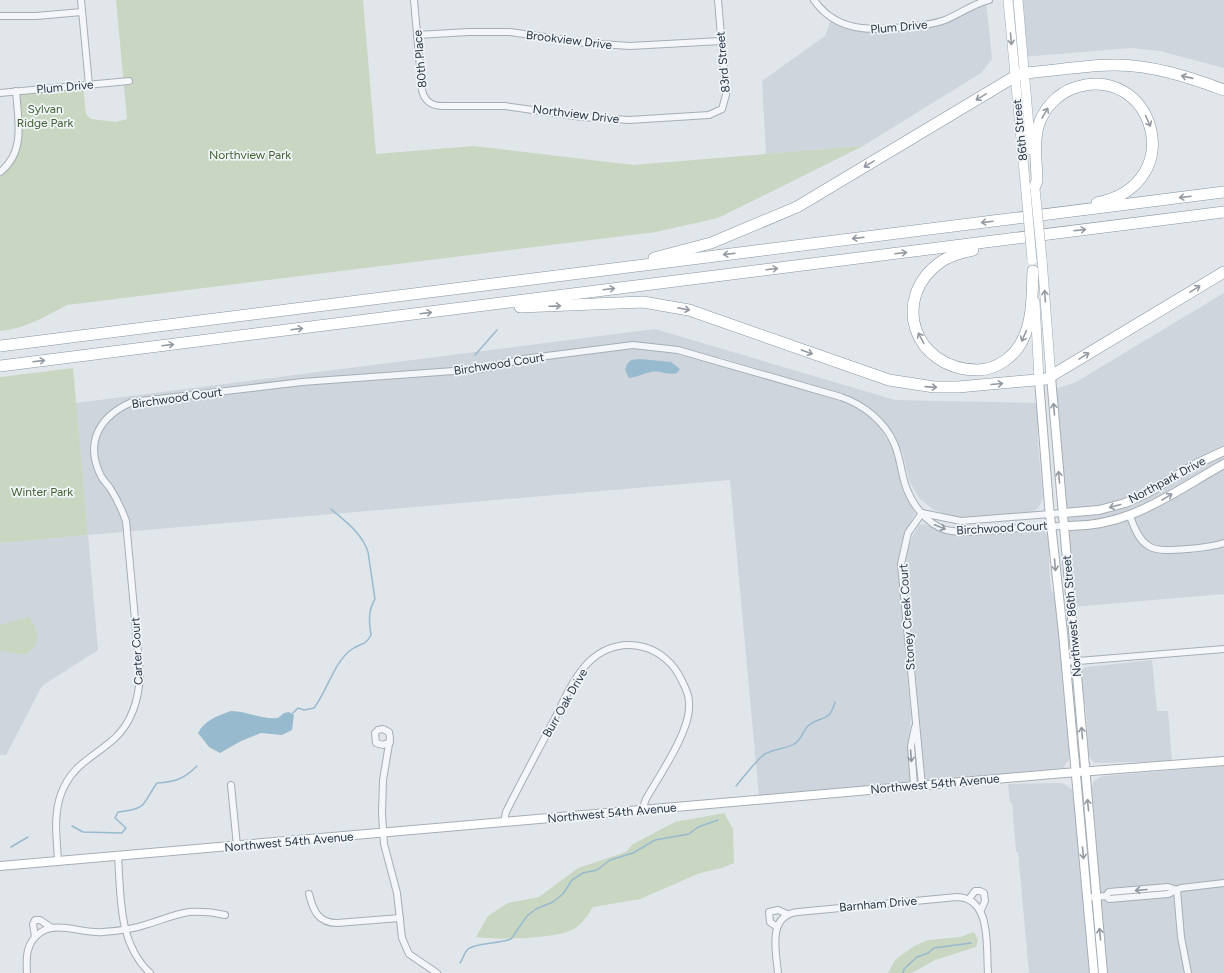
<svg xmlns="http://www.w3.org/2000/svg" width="1224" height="973" viewBox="0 0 1224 973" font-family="Figtree,sans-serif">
<rect width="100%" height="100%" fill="#e1e6eb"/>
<!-- built -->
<g fill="#ced5dd">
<path d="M1018,0H1224V68L1160,51L1131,48L1022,57Z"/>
<path d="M986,1L992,59L981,73L863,146L766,154L762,81L825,36L832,17L850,27L927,25Z"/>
<path d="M1224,293V594L1071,607L1052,390L1076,382Z"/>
<path d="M655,329L895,400L1037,403L1038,446L1043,497L1039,507L1033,512L958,518L934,510L919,498L909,480L903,454L893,432L877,414L864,404L842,394L719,357L720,365L841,401L857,408L870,417L881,429L893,450L902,489L915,513L901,544L898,565L911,717L908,744L911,779L908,784L759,797L730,480L88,535L98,650L42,686L6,755H0V543L88,535L76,403Z"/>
<path d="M925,524L939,531L959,535L1037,529L1044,531L1047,535L1049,545V565L1051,590L1055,595L1059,629L1069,741V759L1063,768L926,781L925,780L906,566L907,554L912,537L919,525Z"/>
<path d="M1152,660L1157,711H1168L1172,761L1094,763L1088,755L1087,721L1085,704L1082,700L1081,670L1086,667Z"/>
<path d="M1224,766V973H1107L1091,790L1094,781L1102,776Z"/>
<path d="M1062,783L1072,789L1074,797L1090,973H1029L1018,852H1016L1012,803H1010L1008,784Z"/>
</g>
<!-- green -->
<g fill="#c9d6c1">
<path d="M116,0H363L376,154L474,146L633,165L863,146L718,218L656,232L67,305C44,317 25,329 0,331V172L17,149L16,91L83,86L86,114L91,119L116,122L127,119Z"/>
<path d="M73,368L88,535L0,543V377Z"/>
<path d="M29,617C39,629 41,648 25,654C22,655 5,651 0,651V625Z"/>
<path d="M724,813L733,829L734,863L722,868L700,873L640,899L593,907C587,916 582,925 572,930C552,939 498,940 476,937L488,916L508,903L539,897L578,868L626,852L633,844L675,822Z"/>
<path d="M974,932L978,940L976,947L935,960L912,973H888L895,960L914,946L928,940L960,937Z"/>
</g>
<!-- water -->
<g fill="#98bacf">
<path d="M640,359L671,362L680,369L677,373C668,376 660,370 651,372C644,373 638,377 629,378L625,370L627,364L631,360Z"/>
<path d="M231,711C247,711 262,720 278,718L284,713L289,712L294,715L292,730L282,735L261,733L241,741L220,753L209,747L198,733C205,720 217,716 231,711Z"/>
</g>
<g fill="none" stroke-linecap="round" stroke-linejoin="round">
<!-- stream -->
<g stroke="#98bacf" stroke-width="1.5">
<path d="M475,355L497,330"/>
<path d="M292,714L298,708L304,710L314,708C328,690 333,663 352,649C361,643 365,646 371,635C369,622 368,610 375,599L368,552C362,533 345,521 331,509"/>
<path d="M736,786C742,779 758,758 765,754C774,749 788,748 794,744C802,740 802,731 809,725C821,715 829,724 835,702"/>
<path d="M72,826L83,832L122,833L126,828L115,818L118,812C149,809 142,803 157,783C175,782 184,779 197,766"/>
<path d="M11,847L28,837"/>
<path d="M460,963C463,959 464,953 468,949C477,942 499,944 511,939L527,916L536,909L553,902L563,894L572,880L583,873L597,870L610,860L633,853L655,840L689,834L698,827L718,820"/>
<path d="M903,973L904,969L917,957L928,953L934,948L971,943"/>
</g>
<!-- street casing -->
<g stroke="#a5aeb6" stroke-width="8">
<g id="street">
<path d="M81,0L89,85"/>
<path d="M414,0L422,90C424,100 431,106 442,106H505L582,117L629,120L709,115L722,109L726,95L718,0"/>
<path d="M814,0C836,32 871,31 905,27C919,26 932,25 945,20C960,14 972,4 989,0"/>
<path d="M0,16H36L82,12"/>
<path d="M417,35L468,32H510L586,43L630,46L721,41"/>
<path d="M0,93L129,81"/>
<path d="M0,172C26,152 18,120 16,91"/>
<path d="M922,513L908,533L901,564L922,786"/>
<path d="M922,513L961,521L1063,513"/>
<path d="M1130,516C1142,551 1152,552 1187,549C1199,548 1212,547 1224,543"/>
<path d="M1066,662L1224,649"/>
<path d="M390,742L383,745L376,743L375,733L378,730L383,729L389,732L390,738L383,780L382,814L384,844L397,893L402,938L409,954L437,973"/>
<path d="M231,785L237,846"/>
<path d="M914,786L911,746L915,727"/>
<path d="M504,822L506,812C522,780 539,749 555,718C565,698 575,674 592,659C623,633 666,645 682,681C686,689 690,697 689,707C689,733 659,776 646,799L642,810"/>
<path d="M118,856C121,897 118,943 150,973"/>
<path d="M58,861C57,839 53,816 61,794C72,764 93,758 115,738C133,721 139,698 140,674L126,521C122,510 117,499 110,488C107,484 103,480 101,476C84,442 100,416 132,402L302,382L481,369L523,359L633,345L678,350L841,397C864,405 884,421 894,443C900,457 901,471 905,484C911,503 926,524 946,530C963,534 980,531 997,530C1019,528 1041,526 1064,526"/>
<path d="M1177,890L1181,937L1188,973"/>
<path d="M309,894C313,910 318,923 337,923L400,918"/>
<path d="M1106,896L1109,892L1168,887L1177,890"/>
<path d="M1093,897L1106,896L1109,899L1168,894L1181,888L1224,883"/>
<path d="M969,899L975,891H980L984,893L985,901L981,910"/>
<path d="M777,927L770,922L769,912L778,910L787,914"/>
<path d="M35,937L33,924L35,920H40L52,928"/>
<path d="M27,973C26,957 26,942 41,932C58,921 83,934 103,932C118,931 134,929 148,924C162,920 175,914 189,912C202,911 213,912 225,915"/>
<path d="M778,973C776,951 767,915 798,912L957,897C992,898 986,947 988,973"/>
</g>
</g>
<!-- secondary casing -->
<g stroke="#a5aeb6" stroke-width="10">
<g id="secondary">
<path d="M1051,377L1103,973"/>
<path d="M1039,380L1049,506L1063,633L1094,973"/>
<path d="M1063,513L1099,510L1125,503L1147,493L1198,463L1224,451"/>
<path d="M1064,526C1129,528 1170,494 1224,464"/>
<path d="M0,866L1065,773L1224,761"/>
</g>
</g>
<!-- primary casing -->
<g stroke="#9facb8" stroke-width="10">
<g id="primary">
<path d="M1008,0L1026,192"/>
<path d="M1018,0L1031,150"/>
<path d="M1042,259L1051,377"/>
<path d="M1035,302L1039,380"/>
</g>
</g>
<!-- highway casing -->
<g stroke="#8695a3" stroke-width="12">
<g id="highway">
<path d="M1035,186L1037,181C1037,163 1033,144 1038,127C1043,109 1057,94 1074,88C1153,61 1191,184 1097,203"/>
<path d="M973,250C963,252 951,255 942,261C889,297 913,370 978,370C997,369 1015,357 1023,339C1033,319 1032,293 1033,271"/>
<path d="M654,258L711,243L797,207L1014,77L1024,73C1054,71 1085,65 1115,65C1152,65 1189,77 1224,90"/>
<path d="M520,307L643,302L689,310L889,380L934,387H958L1046,379L1224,272"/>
<path d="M0,346L1224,192"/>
<path d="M0,366L1224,212"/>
</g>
</g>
<!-- street -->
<use href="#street" stroke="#f4f6f9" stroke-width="6"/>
<!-- secondary -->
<use href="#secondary" stroke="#fff" stroke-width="8"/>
<!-- primary -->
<use href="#primary" stroke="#fff" stroke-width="9"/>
<!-- highway -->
<use href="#highway" stroke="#fff" stroke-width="11"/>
<!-- primary-bridge casing -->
<g stroke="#9facb8" stroke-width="10" stroke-linecap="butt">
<g id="primary-bridge">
<path d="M1035,189L1042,259"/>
<path d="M1026,192L1032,260"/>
</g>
</g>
<!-- primary-bridge -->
<use href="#primary-bridge" stroke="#fff" stroke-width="9"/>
</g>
<!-- one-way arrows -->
<defs><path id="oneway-shaft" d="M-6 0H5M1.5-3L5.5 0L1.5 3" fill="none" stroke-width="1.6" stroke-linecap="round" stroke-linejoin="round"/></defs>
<g stroke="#939aa2">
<use href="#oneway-shaft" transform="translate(1011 39) rotate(85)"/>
<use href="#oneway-shaft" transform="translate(1187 77) rotate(-167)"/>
<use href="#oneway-shaft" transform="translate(981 97) rotate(149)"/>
<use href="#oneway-shaft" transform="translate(1045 113) rotate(-60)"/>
<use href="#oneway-shaft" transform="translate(1148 121) rotate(66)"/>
<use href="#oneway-shaft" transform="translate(869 164) rotate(149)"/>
<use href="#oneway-shaft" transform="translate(1185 197) rotate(173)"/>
<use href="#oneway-shaft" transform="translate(987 222) rotate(173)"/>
<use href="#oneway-shaft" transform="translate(1080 230) rotate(-7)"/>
<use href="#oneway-shaft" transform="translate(858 238) rotate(173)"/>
<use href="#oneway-shaft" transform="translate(901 253) rotate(-7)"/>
<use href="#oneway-shaft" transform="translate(729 254) rotate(173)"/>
<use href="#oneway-shaft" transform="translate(772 269) rotate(-7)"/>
<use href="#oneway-shaft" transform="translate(609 289) rotate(-7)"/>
<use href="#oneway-shaft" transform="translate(1195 289) rotate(-31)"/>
<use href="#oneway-shaft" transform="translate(1045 296) rotate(-94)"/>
<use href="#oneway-shaft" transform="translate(555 306) rotate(-2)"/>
<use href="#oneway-shaft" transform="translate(684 309) rotate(11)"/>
<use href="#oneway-shaft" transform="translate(426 313) rotate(-7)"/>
<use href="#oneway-shaft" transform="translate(297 329) rotate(-7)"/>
<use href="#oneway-shaft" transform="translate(1024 336) rotate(114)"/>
<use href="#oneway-shaft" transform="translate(921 338) rotate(-118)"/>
<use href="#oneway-shaft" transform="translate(168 345) rotate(-7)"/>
<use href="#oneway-shaft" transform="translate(807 352) rotate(20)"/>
<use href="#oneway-shaft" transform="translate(1084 356) rotate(-31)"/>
<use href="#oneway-shaft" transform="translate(39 361) rotate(-7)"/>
<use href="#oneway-shaft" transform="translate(997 384) rotate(-5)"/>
<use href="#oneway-shaft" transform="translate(931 387) rotate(4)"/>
<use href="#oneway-shaft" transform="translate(1054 409) rotate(-95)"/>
<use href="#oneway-shaft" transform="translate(1059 477) rotate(-95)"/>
<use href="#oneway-shaft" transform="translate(1167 497) rotate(-31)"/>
<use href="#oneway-shaft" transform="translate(1115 506) rotate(165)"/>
<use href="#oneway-shaft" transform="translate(1055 565) rotate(85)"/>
<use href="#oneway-shaft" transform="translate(1082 733) rotate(-95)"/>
<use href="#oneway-shaft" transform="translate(1088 805) rotate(-95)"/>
<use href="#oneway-shaft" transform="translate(1083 853) rotate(85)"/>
<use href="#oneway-shaft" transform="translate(1100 934) rotate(-95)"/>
</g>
<g stroke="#8e969f">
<use href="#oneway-shaft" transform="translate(940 527) rotate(22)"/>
<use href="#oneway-shaft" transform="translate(911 756) rotate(86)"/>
<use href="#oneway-shaft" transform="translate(1141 890) rotate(175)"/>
</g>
<g text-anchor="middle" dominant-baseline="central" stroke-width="3.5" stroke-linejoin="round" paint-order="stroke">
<!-- street labels -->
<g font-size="12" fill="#273645" stroke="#f1f5f8">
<text transform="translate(899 27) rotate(-5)">Plum Drive</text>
<text transform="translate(569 40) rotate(7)">Brookview Drive</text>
<text transform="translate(420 59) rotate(-95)">80th Place</text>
<text transform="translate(723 62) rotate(-95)">83rd Street</text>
<text transform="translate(65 87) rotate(-5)">Plum Drive</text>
<text transform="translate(576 114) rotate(7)">Northview Drive</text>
<text transform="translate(1020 130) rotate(-96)">86th Street</text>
<text transform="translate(499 364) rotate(-9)">Birchwood Court</text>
<text transform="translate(177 398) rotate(-8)">Birchwood Court</text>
<text transform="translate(1167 480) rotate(-28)">Northpark Drive</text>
<text transform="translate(1002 528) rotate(-3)">Birchwood Court</text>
<text transform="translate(1072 616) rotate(-95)">Northwest 86th Street</text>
<text transform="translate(907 617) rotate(-94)">Stoney Creek Court</text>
<text transform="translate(137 651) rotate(-93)">Carter Court</text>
<text transform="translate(565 703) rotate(-60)">Burr Oak Drive</text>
<text transform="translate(935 784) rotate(-5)">Northwest 54th Avenue</text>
<text transform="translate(612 813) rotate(-5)">Northwest 54th Avenue</text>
<text transform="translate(289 842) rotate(-5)">Northwest 54th Avenue</text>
<text transform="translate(878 904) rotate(-5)">Barnham Drive</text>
</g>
<!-- park labels -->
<g font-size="12" fill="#426233" stroke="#f1f5f8">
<text x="45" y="109">Sylvan<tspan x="45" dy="14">Ridge Park</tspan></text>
<text x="250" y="155">Northview Park</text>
<text x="42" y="492">Winter Park</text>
</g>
</g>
</svg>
